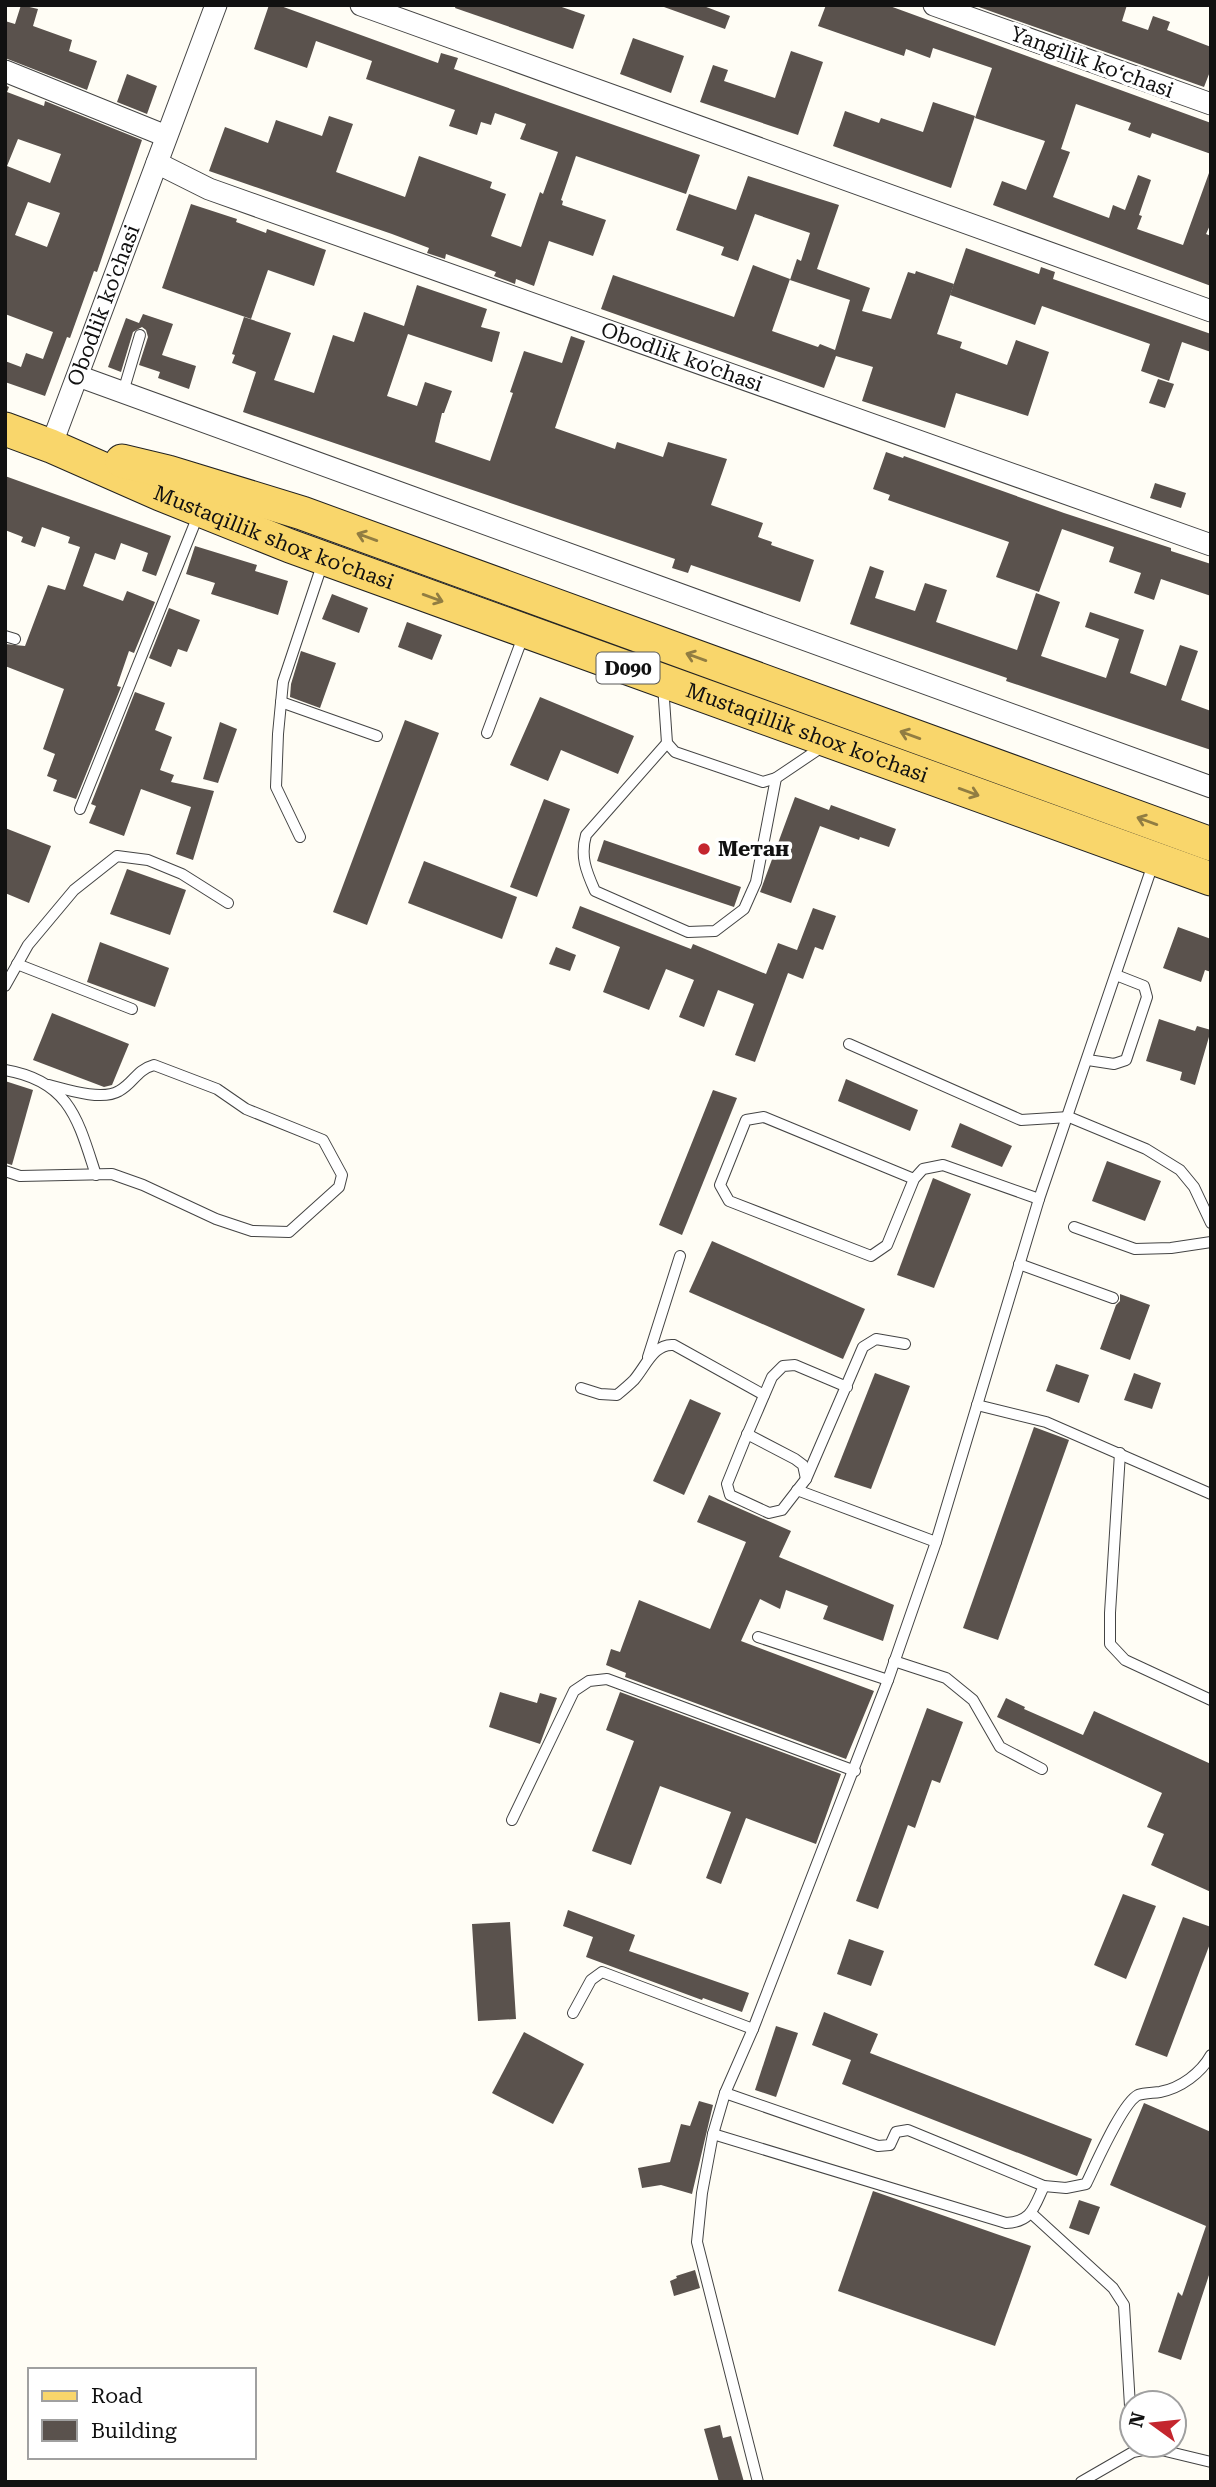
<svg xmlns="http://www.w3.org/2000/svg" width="1216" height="2487" viewBox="0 0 1216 2487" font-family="'Roboto Serif',serif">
<rect width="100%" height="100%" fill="#fffdf5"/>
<!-- building -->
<g fill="#5a524d" fill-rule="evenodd">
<path d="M21,5L38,9L33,26L72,40L69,51L97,61L87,90L5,58V21L15,24Z"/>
<path d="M269,5H278L438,63L441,53L458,58L454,69L700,155L686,194L576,156L561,200L563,201L562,205L606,220L593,256L549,241L534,286L516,279L515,284L494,276L496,272L446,254L445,259L427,253L429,248L392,234L209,171L225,127L268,143L276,120L322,136L329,116L353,124L336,172L405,197L419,156L492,182L490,188L506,194L491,236L521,247L540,192L543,194L558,152L520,139L526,124L495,113L491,125L481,122L477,135L449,126L455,110L366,79L372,61L316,41L307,68L254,49Z"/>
<path d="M456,5H556L585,15L573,49L455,8Z"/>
<path d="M664,5H701L730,16L725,29L664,7Z"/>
<path d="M826,5H887L1211,123V154L1152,133L1150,138L1128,130L1131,123L1076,104L1061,149L1070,152L1053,197L1109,218L1113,205L1125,210L1138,175L1151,180L1139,215L1142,216L1137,229L1183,245L1209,173H1211V223L1206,234L1211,236V286L993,205L1002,181L1026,190L1045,141L975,118L992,68L933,48L930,58L906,49L904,56L818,26Z"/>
<path d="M1127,5L1122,21L1148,30L1153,16L1170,22L1167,30L1211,47V69L1204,87L976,6Z"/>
<path d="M633,38L684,56L671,93L620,74Z"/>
<path d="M791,51L823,62L798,135L700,102L713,65L728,70L724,81L775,98Z"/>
<path d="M127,74L157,86L147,114L117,102Z"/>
<path d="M5,85L9,87L7,92L44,106L45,101L142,140L97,272L94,271L70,338L67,337L45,396L5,382V361L21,367L26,353L43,359L53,332L5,314ZM18,139L61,154L50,183L7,166ZM28,202L60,213L47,247L15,235Z"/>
<path d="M933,102L975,116L951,188L833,146L845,111L879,123L881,118L923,132Z"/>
<path d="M748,176L839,205L817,269L870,288L862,311L891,319L908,272L915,274L916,271L954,284L937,334L962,342L960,348L1007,365L1016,340L1049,352L1028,416L956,393L945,428L862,401L873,367L836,356L824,388L601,309L613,275L734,317L753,265L790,279L772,331L818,347L820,344L835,350L850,300L790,280L797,259L801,261L810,233L755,214L738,261L721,255L724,247L676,230L689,194L736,210Z"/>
<path d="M191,204L237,219L236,222L266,233L267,229L326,250L314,286L268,270L251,319L162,288Z"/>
<path d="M966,248L1039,274L1041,267L1055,272L1053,279L1211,334V352L1182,342L1169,381L1141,371L1150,344L1042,306L1035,325L950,295Z"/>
<path d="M417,285L487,309L481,327L500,332L492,362L408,334L387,396L417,406L425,382L452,391L444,413H442L435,442L490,461L513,393L510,392L524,351L562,363L571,336L585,341L555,428L615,449L617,442L663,457L668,442L727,459L711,505L763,523L758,537L772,542L771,545L814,560L800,602L691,565L688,573L672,568L675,559L243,412L256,372L232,363L235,355L232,354L244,317L291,333L274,380L314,393L333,335L354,342L364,312L404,326Z"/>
<path d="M143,314L173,324L162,355L196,366L189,389L158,378L160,372L139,365L148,337L146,330L142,327L133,332L121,372L108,367L126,318L139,323Z"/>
<path d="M1158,379L1174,384L1165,408L1149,403Z"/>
<path d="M886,452L903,458L904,456L1064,513L1171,548V551L1211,564V596L1161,579L1154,600L1134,593L1141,573L1109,562L1114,547L1062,529L1039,592L996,577L1009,542L888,500L890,495L873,489Z"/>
<path d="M5,476L171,536L156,576L142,571L148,553L121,543L115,560L95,553L83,586L123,601L127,591L155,602L134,653L129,651L117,686L121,687L76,799L53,791L57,780L47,776L55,754L43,749L64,689L5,666V644L25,646L48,585L65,590L80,547L68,543L70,537L42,527L35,547L21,542L23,537L5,530Z"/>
<path d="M1155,483L1186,493L1181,508L1150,498Z"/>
<path d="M195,546L257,565L255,571L288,581L278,615L211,594L215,583L186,574Z"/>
<path d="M870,566L884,571L875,598L915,611L925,583L947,590L936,622L1017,650L1036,593L1060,602L1041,656L1106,678L1119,639L1085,627L1090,612L1144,630L1130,673L1166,686L1180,645L1198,651L1181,700L1211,711V750L1006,681L1007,678L850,624Z"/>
<path d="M332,594L368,608L359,633L322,619Z"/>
<path d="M169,608L200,620L187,652L178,649L171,667L149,658Z"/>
<path d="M407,622L442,635L432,660L398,647Z"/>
<path d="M301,651L336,663L320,708L290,697L291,684Z"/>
<path d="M135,692L165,703L155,730L172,737L160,770L174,775L171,782L214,791L193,860L176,854L191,807L141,789L124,836L89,823L96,806L91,804Z"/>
<path d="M540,697L634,736L618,774L561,750L548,781L510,765Z"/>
<path d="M405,720L439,733L367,925L333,912Z"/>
<path d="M220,722L237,729L218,783L203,779Z"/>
<path d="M795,797L829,810L831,805L896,829L889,847L860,837L859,840L820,826L791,903L760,892Z"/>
<path d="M544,799L570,809L537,897L510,887Z"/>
<path d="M5,828L51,846L29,903L5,893Z"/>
<path d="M604,840L741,887L734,907L597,861Z"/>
<path d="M424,861L517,897L502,939L408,903Z"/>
<path d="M127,869L186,890L170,935L110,914Z"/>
<path d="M580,906L691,949L693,944L766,974L778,943L797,950L813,908L836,916L823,950L815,947L803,979L788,973L755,1062L735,1055L754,1004L718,990L704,1027L679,1017L694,980L666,969L649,1010L603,992L620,947L572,928Z"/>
<path d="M1178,927L1211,939V972L1205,970L1201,982L1163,968Z"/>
<path d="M100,942L169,968L155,1007L87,982Z"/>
<path d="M556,947L576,955L570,971L549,964Z"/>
<path d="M52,1013L129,1044L112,1085L104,1087L33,1060Z"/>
<path d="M1159,1019L1195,1031L1197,1026L1211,1030L1195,1085L1180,1080L1182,1072L1146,1061Z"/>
<path d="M846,1079L918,1110L910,1131L838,1101Z"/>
<path d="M5,1081L33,1090L12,1165L5,1163Z"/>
<path d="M713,1090L737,1098L682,1235L659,1225Z"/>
<path d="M960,1123L1012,1146L1002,1167L951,1147Z"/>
<path d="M1107,1161L1161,1181L1145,1221L1092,1201Z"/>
<path d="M933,1178L971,1194L934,1288L897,1275Z"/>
<path d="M712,1241L865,1309L843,1359L689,1292Z"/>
<path d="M1120,1294L1150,1305L1130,1360L1100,1349L1116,1305L1120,1301Z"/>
<path d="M1056,1364L1089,1375L1079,1403L1046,1391Z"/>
<path d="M875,1373L910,1386L871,1489L834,1477Z"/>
<path d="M1134,1373L1161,1383L1152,1409L1124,1400Z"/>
<path d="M690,1399L721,1413L684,1495L653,1481Z"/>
<path d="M1034,1427L1069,1440L998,1640L963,1628Z"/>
<path d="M709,1495L791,1531L779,1557L894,1605L883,1641L823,1619L828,1606L786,1590L780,1609L760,1599L741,1641L874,1691L846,1759L625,1677L626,1673L606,1665L611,1649L620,1652L639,1600L710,1629L746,1542L697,1522Z"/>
<path d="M500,1692L537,1703L540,1693L557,1698L540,1744L489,1727Z"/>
<path d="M620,1692L841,1774L816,1844L746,1818L721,1884L706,1878L731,1812L660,1786L631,1865L592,1851L634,1741L606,1730Z"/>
<path d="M1006,1698L1025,1707L1024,1709L1083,1735L1094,1711L1211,1764V1892L1151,1865L1164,1834L1147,1827L1162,1793L997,1717Z"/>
<path d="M927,1708L963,1722L940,1783L932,1780L915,1828L908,1825L878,1909L856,1901Z"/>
<path d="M1123,1894L1156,1906L1126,1979L1094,1965Z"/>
<path d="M568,1910L635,1935L629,1951L749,1993L742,2012L703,1998L702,2000L586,1957L593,1937L563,1926Z"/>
<path d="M1183,1917L1211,1927V1941L1167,2057L1135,2045Z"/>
<path d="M510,1922L516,2019L478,2021L472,1924Z"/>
<path d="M849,1939L884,1951L871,1986L837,1974Z"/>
<path d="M824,2012L878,2034L870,2053L1092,2139L1077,2176L842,2084L851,2060L812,2045Z"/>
<path d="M776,2026L798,2033L776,2097L755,2090Z"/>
<path d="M524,2032L584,2064L553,2124L492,2093Z"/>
<path d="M699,2101L713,2105L692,2194L661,2185L642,2188L638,2168L670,2162L681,2124L690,2126Z"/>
<path d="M1144,2103L1211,2132V2269L1181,2360L1158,2352L1178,2292L1182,2296L1206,2226L1110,2185Z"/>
<path d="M873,2191L1031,2246L995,2346L838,2291Z"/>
<path d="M1079,2200L1100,2207L1089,2235L1069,2228Z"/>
<path d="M695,2270L700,2288L674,2296L670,2281L677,2278L676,2276Z"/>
<path d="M720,2425L723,2438L731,2436L744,2482H719L704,2429Z"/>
</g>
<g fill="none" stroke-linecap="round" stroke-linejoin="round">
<!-- lane casing -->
<g stroke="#444" stroke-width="12">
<g id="lane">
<path d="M123,392L140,335"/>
<path d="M5,636L15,639"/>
<path d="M663,685L667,743L675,752L763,782L776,778L825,745"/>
<path d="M281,702L377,736"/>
<path d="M487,733L524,634"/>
<path d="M667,743L586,835C580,856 586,871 595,891L688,932L715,931L744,909L756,882L776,778"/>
<path d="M80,809L199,513"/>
<path d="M300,837L276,787L278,734L283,682L323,562"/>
<path d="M17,964L132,1009"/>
<path d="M5,986L28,945L74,890L117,856L148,860L182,874L228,903"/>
<path d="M849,1044L1021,1120L1069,1117L1146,1149L1180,1170L1194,1187L1211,1223"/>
<path d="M1088,1060L1114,1064L1126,1060L1147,997L1144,986L1116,975"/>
<path d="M5,1070C70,1081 78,1120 96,1175"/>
<path d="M5,1171L20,1176L112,1174L143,1185L216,1219L252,1231L289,1232L339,1187L342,1175L323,1140L246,1109L217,1089L154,1065C136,1070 134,1083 119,1091C102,1101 68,1090 49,1085"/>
<path d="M914,1179L764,1117L746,1120L720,1185L729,1201L871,1256L887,1245L914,1179L923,1169L943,1165L1039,1199"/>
<path d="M1074,1227L1135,1249L1171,1248L1211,1242"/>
<path d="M1019,1264L1113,1298"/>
<path d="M648,1357L680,1256"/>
<path d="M847,1387L795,1365L783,1366L772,1377L744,1442L727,1484L730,1495L769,1513L782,1510L806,1479L863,1347L876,1339L905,1344"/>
<path d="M581,1388L600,1394L617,1395C623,1390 629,1385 634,1380C646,1366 654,1343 674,1345L764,1395"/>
<path d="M977,1405L1046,1422L1211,1494"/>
<path d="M747,1434L795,1459L803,1465L806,1479"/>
<path d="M1120,1453L1110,1613V1644L1125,1660L1211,1700"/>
<path d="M797,1490L936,1542"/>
<path d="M758,1637L888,1680"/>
<path d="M894,1661L946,1678L973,1700L1000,1747L1042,1769"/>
<path d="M512,1820L574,1691L589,1681L607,1679L855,1771"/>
<path d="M573,2013L591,1980L602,1972L753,2029"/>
<path d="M725,2093L878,2146L890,2145L896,2132L908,2130L1044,2186L1066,2188L1086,2184C1095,2166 1122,2103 1138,2095C1144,2093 1153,2093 1160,2092C1181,2088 1201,2073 1211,2055"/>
<path d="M713,2134L1006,2223C1032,2222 1034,2207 1044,2186"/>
<path d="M1031,2213L1113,2288L1124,2305L1132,2440"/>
<path d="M758,2482L697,2242L702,2193L713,2134L725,2093L753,2029L888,1680L936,1542L1039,1199L1154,861"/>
<path d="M1081,2482L1133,2452L1153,2448L1211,2462"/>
</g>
</g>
<!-- street casing -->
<g stroke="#444" stroke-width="23">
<g id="street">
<path d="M361,5L1211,311"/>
<path d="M934,5L1211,104"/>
<path d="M5,71L166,136"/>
<path id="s1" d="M157,163L209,189L1211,545"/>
<path d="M78,376L1211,787"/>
<path id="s2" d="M51,446L216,5"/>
</g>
</g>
<!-- primary casing -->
<g stroke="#222" stroke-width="35">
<g id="primary">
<path id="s3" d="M5,429L51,446L160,494L290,546L1211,879"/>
<path d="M122,461L168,472L302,513L1211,844"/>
</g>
</g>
<!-- lane -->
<use href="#lane" stroke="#fff" stroke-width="10"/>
<!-- street -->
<use href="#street" stroke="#fff" stroke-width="21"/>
<!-- primary -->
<use href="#primary" stroke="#f9d66b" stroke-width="33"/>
</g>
<!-- one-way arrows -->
<defs><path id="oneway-shaft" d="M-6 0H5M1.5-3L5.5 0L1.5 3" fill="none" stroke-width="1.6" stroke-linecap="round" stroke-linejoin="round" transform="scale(1.75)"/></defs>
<g stroke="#917d42">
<use href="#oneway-shaft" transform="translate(367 537) rotate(-160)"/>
<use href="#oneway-shaft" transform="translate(433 598) rotate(20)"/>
<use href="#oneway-shaft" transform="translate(696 657) rotate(-160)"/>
<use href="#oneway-shaft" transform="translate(910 735) rotate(-160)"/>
<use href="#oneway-shaft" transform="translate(969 792) rotate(20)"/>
<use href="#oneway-shaft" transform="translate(1147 821) rotate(-160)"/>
</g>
<!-- markers -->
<circle fill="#c4262e" stroke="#fff" stroke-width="2.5" cx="704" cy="849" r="7"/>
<g text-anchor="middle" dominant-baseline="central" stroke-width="7" stroke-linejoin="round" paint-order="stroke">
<!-- shield labels -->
<rect fill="#fff" stroke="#585858" stroke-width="2" x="596.5" y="652.5" width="63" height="31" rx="5"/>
<g font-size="19" font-weight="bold" fill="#111">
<text x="628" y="668">D090</text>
</g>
<!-- street labels -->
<g font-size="21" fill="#111" stroke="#fff">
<text transform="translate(1092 62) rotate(20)">Yangilik koʻchasi</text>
<text stroke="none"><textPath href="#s2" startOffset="150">Obodlik ko'chasi</textPath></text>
<text stroke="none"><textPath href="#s1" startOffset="560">Obodlik ko'chasi</textPath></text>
<text stroke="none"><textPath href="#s3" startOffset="290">Mustaqillik shox ko'chasi</textPath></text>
<text stroke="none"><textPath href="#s3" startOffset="858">Mustaqillik shox ko'chasi</textPath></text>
</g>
<!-- poi labels -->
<g font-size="21" font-weight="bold" fill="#111" stroke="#fff" text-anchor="start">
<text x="718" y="849">Метан</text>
</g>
</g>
<!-- border -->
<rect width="1216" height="2487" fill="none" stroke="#111111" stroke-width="14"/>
<!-- legend -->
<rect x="28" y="2368" width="228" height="91" fill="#ffffff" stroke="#a0a0a0" stroke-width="2"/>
<rect x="42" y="2391" width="35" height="10" fill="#f9d66b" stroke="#a0a0a0" stroke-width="2"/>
<text x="91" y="2403" font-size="21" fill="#111111">Road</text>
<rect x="42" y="2420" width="35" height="21" fill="#5a524d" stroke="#a0a0a0" stroke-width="2"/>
<text x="91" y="2438" font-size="21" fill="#111111">Building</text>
<!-- north arrow -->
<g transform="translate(1153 2424) rotate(285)"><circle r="33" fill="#ffffff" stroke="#a0a0a0" stroke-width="2"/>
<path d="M0-5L12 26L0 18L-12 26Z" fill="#c4262e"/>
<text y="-10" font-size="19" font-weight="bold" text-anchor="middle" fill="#111111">N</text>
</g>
</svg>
